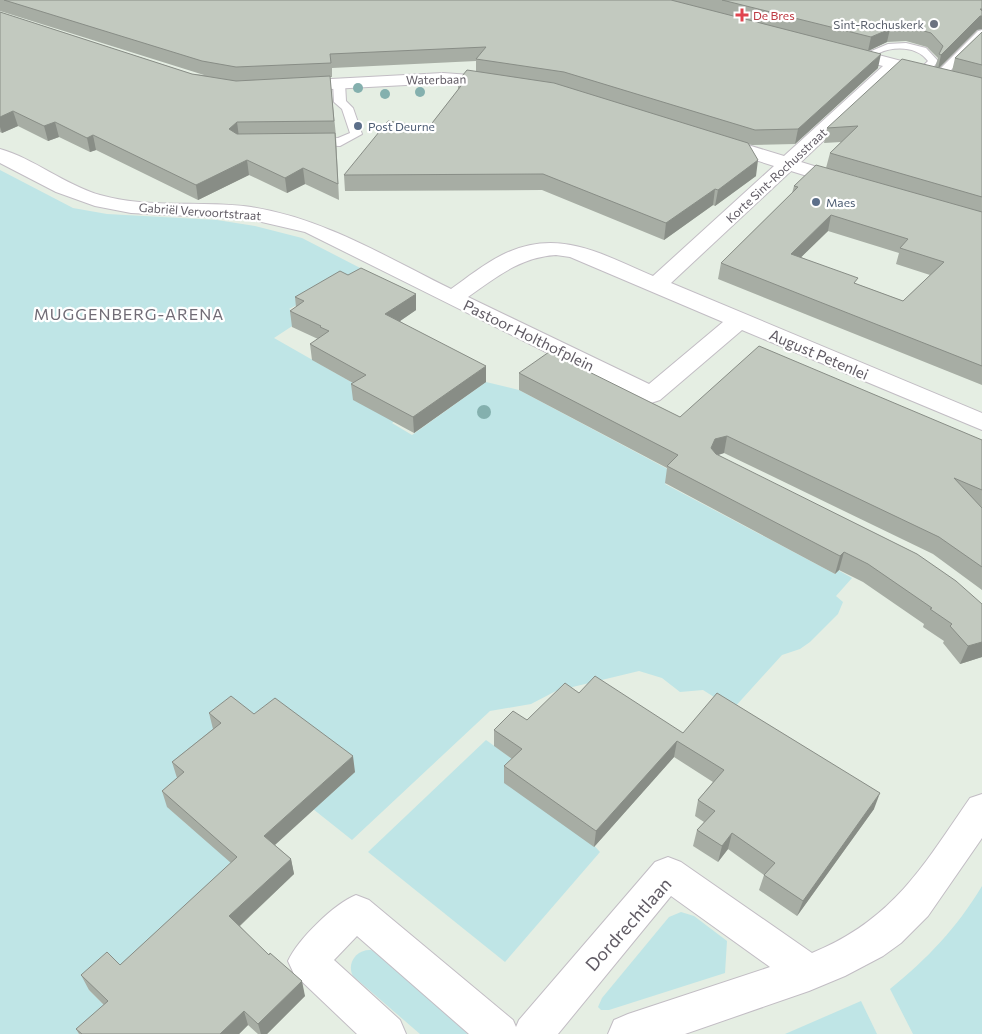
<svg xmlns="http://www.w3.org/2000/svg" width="982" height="1034" viewBox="0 0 982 1034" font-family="Commissioner,sans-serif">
<rect width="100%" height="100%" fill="#e5eee3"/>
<!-- green -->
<g fill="#bfe5e6">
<path d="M0,170L73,208L107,214L217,220L255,226L302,238L366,271L289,309L306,317L274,338L367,391L401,416L392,423L412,435L486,382L519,390L675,473L665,484L835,574L838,570L852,578L836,596L843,602L838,614L810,642L800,649L782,655L733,709L703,690L680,692L662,678L639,671L556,691L531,704L490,711L352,840L313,809L168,807L191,828L206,816L242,873L89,990L115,1016L94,1034H0Z"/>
<path d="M486,740L521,765L600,852L505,962L368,852Z"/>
<path d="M982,886V1034H913L890,989C928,958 956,929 982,886Z"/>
<path d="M681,912L694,916L727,941L725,973L609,1010H601L598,1007L602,998L669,917Z"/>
<path d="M371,950L376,953L474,1034H420L353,976C346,963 357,949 371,950Z"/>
<path d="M861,1001L877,1034H785Z"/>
</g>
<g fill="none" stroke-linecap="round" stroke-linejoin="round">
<!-- lane casing -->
<g stroke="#c2bdc4" stroke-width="2">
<g id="lane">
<path d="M982,30V39L943,78H935V74L978,31Z"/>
<path d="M906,43L926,48L938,61L932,69L917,73L912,70L913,68L924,65L928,61C917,46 894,46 879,53L878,61H870L869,52L888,44Z"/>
<path d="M339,80L345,83L346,101L353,108L362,134L340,146L308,145V139L338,138L350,133L342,109L334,102L333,83Z"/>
</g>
</g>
<!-- street casing -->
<g stroke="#c2bdc4" stroke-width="2">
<g id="street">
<path d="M844,46L982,82V92L898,70L801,162L853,178L856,182L853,186L846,188L791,171L671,283L982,413V430L742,330L660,400L651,403L642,400L305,232L249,219L131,213L95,206L56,192L0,163V149C33,158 65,185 100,195C149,209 201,200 251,207C323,218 386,257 451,289C468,277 484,264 502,255C558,227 601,254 653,276L774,166L711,146L709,142L711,138H725L784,156L883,66L838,55L836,51L838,47ZM556,255L570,257L723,322L649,384L468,297C496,277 521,257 556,255Z"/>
<path d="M443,73L498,77L504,78L507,82L504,86L498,87L443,83L294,91L288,90L285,86L288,82L294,81Z"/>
<path d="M982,794V838L928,916L901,943L883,956L845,976L809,991L685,1034H608L614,1020L628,1014L770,967L671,896L558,1034H469L357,936L334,960L400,1020L406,1034H357L294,974L288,961C298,939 334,904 356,895L369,900L513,1020L516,1027L519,1020L655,862L668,857L681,862L812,953C893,920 923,866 970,798Z"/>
</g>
</g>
<!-- lane -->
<use href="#lane" fill="#fff" fill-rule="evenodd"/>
<!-- street -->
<use href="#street" fill="#fff" fill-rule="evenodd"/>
</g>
<!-- trees -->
<g fill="#84b0ae">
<circle cx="358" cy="88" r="5"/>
<circle cx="420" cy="92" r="5"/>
<circle cx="385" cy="94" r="5"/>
<circle cx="484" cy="412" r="7"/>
</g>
<!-- wall -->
<g fill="#a7ada4" fill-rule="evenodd">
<path d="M0,0H982L977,30L939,68L952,71L955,58L982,32V385L718,279L721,263L792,193L794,186L859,177L826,168L830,153L841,142L824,143L827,128L935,67L938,58L927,47L906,41L887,42L868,51L878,68L795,144L752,145L748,144L756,176L715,206L713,205L664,240L542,190L345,191L344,175L429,127L458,90V81L476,71V61L332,68V77H330L336,136L339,200L305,184L287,193L249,175L198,200L96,150L90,152L59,137L48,141L18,126L2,133L0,132V12L192,74L204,75L0,11ZM828,231L899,253L896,264L930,275L903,301L857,284L801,257Z"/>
<path d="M348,275L416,294V310L400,321L486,382L414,433L353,400L351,384L353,383L312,360L310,344L318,339L292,327L290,311L296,307L295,297Z"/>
<path d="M519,373L680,417L982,440V590L933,554L724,453L718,455L982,604V657L960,664L943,643L944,641L923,627L924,624L863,582L839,570L835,574L665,483L667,468L519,390Z"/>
<path d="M579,693L683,733L874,809L797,916L759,890L764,875L728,849L718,862L693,846L697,830L704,822L695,816L698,800L713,782L674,757L594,847L504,783V766L512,759L494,746V730L527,720Z"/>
<path d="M209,713L254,714L355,772L275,845L291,859L294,874L240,926L305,996L267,1034H258L248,1025L239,1034H79L76,1029L104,1005L89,990L81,975L120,965L231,863L167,807L162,791L177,778L172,762L213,729Z"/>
</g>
<!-- shaded-wall -->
<g fill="#888d86">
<path d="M980,9H982V29L977,30L938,69L941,55Z"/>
<path d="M890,29L887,42L868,51L871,37Z"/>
<path d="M881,54L878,68L795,144L798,129Z"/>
<path d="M13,111L18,126L2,133L0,127V117Z"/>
<path d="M55,122L59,137L48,141L44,126Z"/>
<path d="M237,122L239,137L229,129Z"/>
<path d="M93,135L96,150L90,152L87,138Z"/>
<path d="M247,160L249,175L198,200L196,185Z"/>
<path d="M758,160L756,176L715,206L718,190Z"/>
<path d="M303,168L305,184L287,193L285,178Z"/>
<path d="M715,189L713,205L664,240L666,223Z"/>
<path d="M831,215L828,231L788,270L791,254Z"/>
<path d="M416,294V310L387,330L385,314Z"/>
<path d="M486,366V382L414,433L413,417Z"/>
<path d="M727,436L724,453L712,457L711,448L715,439Z"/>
<path d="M844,552L839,570L835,574L840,556Z"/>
<path d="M982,642V657L960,664L968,646Z"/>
<path d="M677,741L674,757L594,847L596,831Z"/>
<path d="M353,756L355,772L267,852L264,836Z"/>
<path d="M880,793L874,809L797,916L803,901Z"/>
<path d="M732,833L728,849L718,862L722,846Z"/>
<path d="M291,859L294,874L234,931L229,916Z"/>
<path d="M302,981L305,996L267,1034H261L258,1024Z"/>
<path d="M244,1011L248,1025L239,1034H220Z"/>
</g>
<!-- building -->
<g fill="#c2c9bf" stroke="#888d86" fill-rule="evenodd">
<path d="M4,0H671L881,54L798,129L755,130L564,72L476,59L486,47L330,54L331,63L236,67L202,61Z"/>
<path d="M722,0H982V9H980L982,11V16H980L941,55L939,54L943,46L931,33L910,27L890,29L871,37Z"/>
<path d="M0,12L192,74L236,81L330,76L334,121L237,122L229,129L237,134L335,133L338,184L303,168L285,178L247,160L196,185L93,135L87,138L55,122L44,126L13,111L0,117Z"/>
<path d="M982,32V65L955,58Z"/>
<path d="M902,59L982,78V197L830,153L858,126L827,128Z"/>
<path d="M467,70L554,83L748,143L758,160L718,190L715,189L666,223L543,174L344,175L388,121L429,127L464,82L458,81Z"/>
<path d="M816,165L982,212V366L721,263L798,187L794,186ZM831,215L908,239L900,248L944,262L903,301L854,283L858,278L791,254Z"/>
<path d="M361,268L416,294L385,314L486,366L413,417L351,384L366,375L310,344L329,331L320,327L321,326L290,311L304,301L295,297L340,271L348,275Z"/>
<path d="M759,346L982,440V490L954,478L982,508V567L939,537L727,436L715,439L711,448L716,454L917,554L956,581L982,604V642L968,646L950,626L952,624L930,609L932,608L868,564L844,552L840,556L667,466L678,455L519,373L549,352L680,417Z"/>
<path d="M595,676L683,733L717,693L880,793L803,901L764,875L775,863L732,833L722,846L697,830L715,811L698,800L724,770L677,741L596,831L504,766L522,749L494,730L513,711L527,720L565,683L579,693Z"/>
<path d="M231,696L254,714L275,698L353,756L264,836L291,859L229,916L269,955L270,953L302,981L258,1024L244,1011L220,1034H82L76,1029L108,1001L81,975L107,952L120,965L237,857L162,791L184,772L172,762L221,723L209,713Z"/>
</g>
<!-- markers -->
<path fill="#e0444e" stroke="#fff" stroke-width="2" d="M739.5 7.5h5v5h5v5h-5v5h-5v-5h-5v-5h5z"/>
<circle fill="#6b7280" stroke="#fff" stroke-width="2" cx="934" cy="24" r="5"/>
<g fill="#5c6f8a" stroke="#fff" stroke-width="2">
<circle cx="358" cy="126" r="5"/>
<circle cx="816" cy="202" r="5"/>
</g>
<g text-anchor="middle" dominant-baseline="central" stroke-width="4.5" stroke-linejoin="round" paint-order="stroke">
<!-- far-health labels -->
<g font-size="12" fill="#be3a42" stroke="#fff" text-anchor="start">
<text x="753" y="15">De Bres</text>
</g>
<!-- far-worship labels -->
<g font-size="12" fill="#5b616d" stroke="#fff" text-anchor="end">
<text x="924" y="24">Sint-Rochuskerk</text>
</g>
<!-- far-street labels -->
<g font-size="12" fill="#605b64" stroke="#fff">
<text transform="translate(436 79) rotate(-1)">Waterbaan</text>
<text transform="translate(776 175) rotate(-43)">Korte Sint-Rochusstraat</text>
<text transform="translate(200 211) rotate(4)">Gabriël Vervoortstraat</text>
</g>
<!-- far-service labels -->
<g font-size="12" fill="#4e5e75" stroke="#fff" text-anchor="start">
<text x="368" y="126">Post Deurne</text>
<text x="826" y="202">Maes</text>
</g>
<!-- street labels -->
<g font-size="15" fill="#605b64" stroke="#fff">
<text transform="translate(529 335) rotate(26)">Pastoor Holthofplein</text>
<text transform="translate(819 354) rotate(23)">August Petenlei</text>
</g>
<!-- neighbourhood labels -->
<g font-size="16" letter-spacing="1" fill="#716c76" stroke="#fff">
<text x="129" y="313">MUGGENBERG-ARENA</text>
</g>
<!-- near-street labels -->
<g font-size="18" fill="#605b64" stroke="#fff">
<text transform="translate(628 924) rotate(-48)">Dordrechtlaan</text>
</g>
</g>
</svg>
